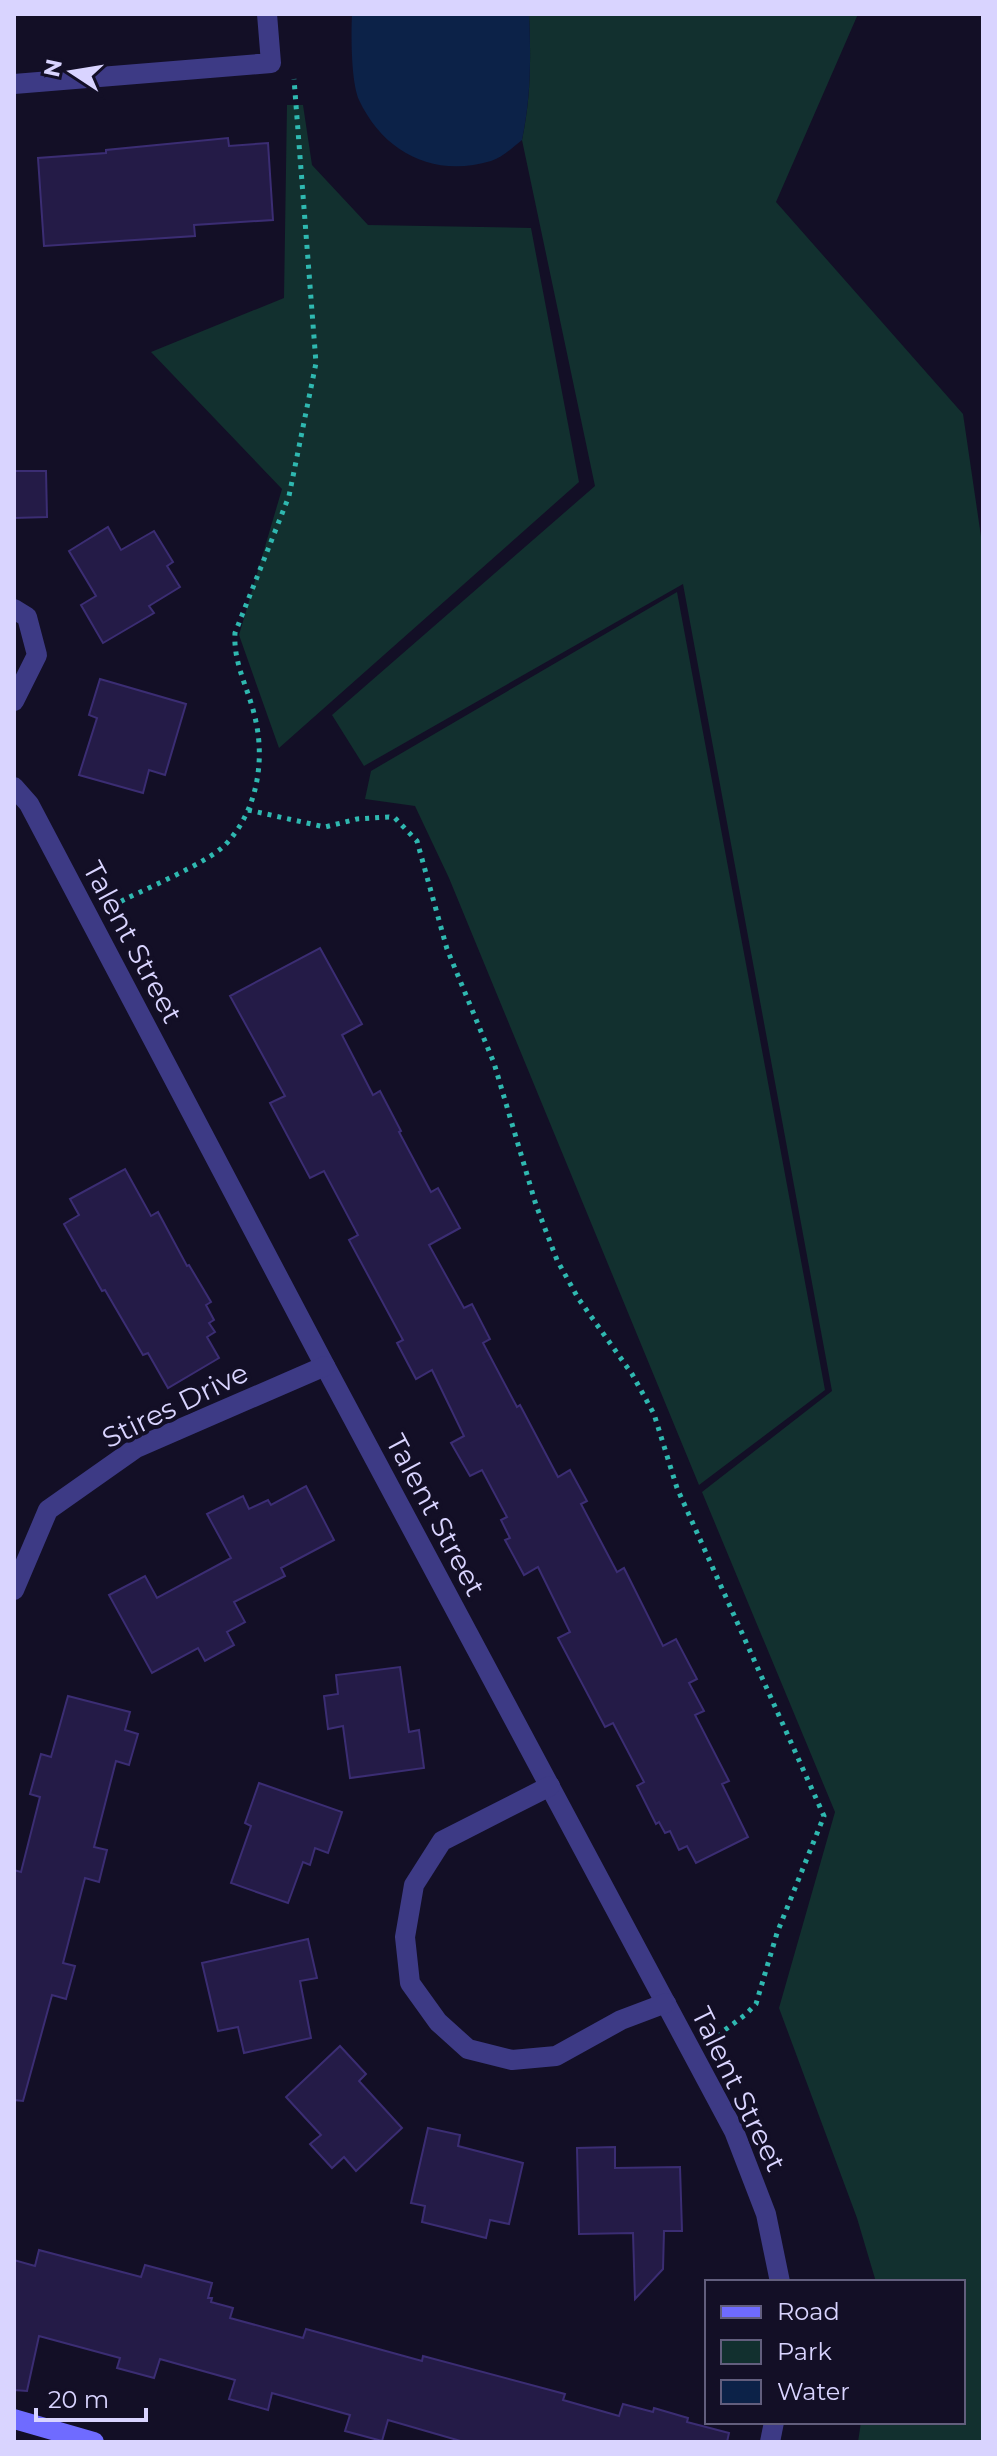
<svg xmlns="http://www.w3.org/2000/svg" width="997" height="2456" viewBox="0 0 997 2456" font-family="Montserrat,sans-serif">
<rect width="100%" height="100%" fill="#130f26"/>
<!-- green -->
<g fill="#12302f">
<path d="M529,14H858L776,202L963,414L983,550V2442H858L861,2422H963V2282H876L857,2218L779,2008L835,1812L702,1492L832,1391L683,584L364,766L332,715L595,486L522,140C531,97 531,58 529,14Z"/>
<path d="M287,105H303L312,165L368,225L531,228L579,482L279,748L239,635L282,489L151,352L284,298Z"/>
<path d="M677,592L825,1390L699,1485L449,878L415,806L365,799L371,771Z"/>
</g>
<!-- water -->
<path fill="#0c2248" d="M352,14H529C531,58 531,97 522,140C513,147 502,158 491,161C434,178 384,153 359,100C351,81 351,36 352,14Z"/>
<!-- building -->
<g fill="#241b47" stroke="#3b2d73" stroke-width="2">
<path d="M228,138L229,146L268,143L273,220L194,225L195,236L44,246L38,158L106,153V150Z"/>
<path d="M14,471H46L47,517L14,518Z"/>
<path d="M108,527L121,550L154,531L173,562L167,566L180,587L149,606L154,613L103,643L81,605L96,596L69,551Z"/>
<path d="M100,679L186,704L165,775L149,770L143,793L79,775L97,718L89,715Z"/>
<path d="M320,948L362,1024L342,1035L373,1095L380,1091L401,1131L399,1132L431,1192L438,1188L460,1228L429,1245L464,1308L472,1304L490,1339L483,1343L517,1407L520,1405L558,1477L570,1470L587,1501L581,1504L617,1572L624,1568L663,1646L676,1639L697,1679L689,1683L704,1711L695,1715L729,1781L722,1784L748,1837L696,1863L687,1846L679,1850L670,1831L665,1833L659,1822L656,1824L637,1786L644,1782L613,1723L605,1727L558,1638L570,1632L538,1567L524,1575L505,1540L510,1538L501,1520L507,1517L482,1470L470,1476L451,1443L464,1436L432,1370L416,1379L397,1343L403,1340L349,1240L358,1235L324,1171L310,1178L270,1103L285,1096L230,996Z"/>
<path d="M125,1169L151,1216L158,1212L187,1266L189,1265L211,1302L206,1305L214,1320L209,1323L215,1332L207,1337L219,1358L168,1388L148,1353L143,1355L105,1290L102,1291L64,1224L79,1215L70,1199Z"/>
<path d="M306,1486L334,1540L281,1568L285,1576L234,1602L245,1622L227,1632L234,1645L205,1661L198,1648L152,1673L109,1595L145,1576L157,1598L231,1558L207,1514L243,1496L249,1509L268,1500L271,1505Z"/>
<path d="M400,1667L409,1732L419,1730L424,1768L350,1778L343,1726L328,1729L324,1696L338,1694L336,1675Z"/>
<path d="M68,1696L130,1712L125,1730L138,1734L129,1765L116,1761L94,1847L107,1850L99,1882L85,1878L63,1963L75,1966L66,1999L52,1995L23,2101L14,2100V1870L21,1872L40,1797L30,1794L41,1754L51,1757Z"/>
<path d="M259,1783L342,1812L328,1853L315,1848L310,1865L303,1862L288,1903L231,1883L251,1826L245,1823Z"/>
<path d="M308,1939L317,1978L300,1981L311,2038L244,2053L238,2027L218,2031L202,1963Z"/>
<path d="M340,2046L366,2074L359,2081L402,2128L356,2171L344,2157L332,2168L310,2144L321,2135L286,2097Z"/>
<path d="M428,2128L460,2135L458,2146L523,2163L509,2224L490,2220L486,2238L422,2222L425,2206L411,2203Z"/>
<path d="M615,2147V2168L680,2167L682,2231H664L663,2269L635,2299L633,2233L579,2234L577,2148Z"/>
<path d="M39,2250L141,2277L145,2265L212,2283L208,2298H212L211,2302L233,2308L230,2318L303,2338L306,2329L422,2361L423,2356L565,2394L563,2400L619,2416L623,2404L653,2412L654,2408L688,2418L687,2422L729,2433L727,2442H464L388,2420L382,2441L345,2431L350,2415L272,2393L268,2410L229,2399L235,2380L160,2359L154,2378L117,2368L120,2358L39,2336L27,2391L14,2390V2260L35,2266Z"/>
</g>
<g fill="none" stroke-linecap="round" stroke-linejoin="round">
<!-- path -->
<g stroke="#2fb8b0" stroke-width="5" stroke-dasharray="4 6" stroke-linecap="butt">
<path d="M248,810L325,827L357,819L389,817L395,818L417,841L447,949L494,1063L536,1205L557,1260L578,1298L632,1374L654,1414L677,1488L824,1816L777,1933L756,2004L745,2015L714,2038"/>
<path d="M112,906C139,891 207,864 226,844C256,812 265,764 256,722C250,691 233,665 235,633L289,496L316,363L294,79"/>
</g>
<!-- street -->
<g stroke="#3d3a85" stroke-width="20">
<path d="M14,84L271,63L267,14"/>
<path d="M14,609L27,617L37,655L14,701"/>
<path d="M14,787L29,804L325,1366L734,2131L766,2214L780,2282"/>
<path d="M14,1590L48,1510L136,1448L325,1366"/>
<path d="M550,1786L442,1841L414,1885L405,1937L410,1983L438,2022L468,2049L512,2060L556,2056L621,2020L666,2003"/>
<path d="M770,2442L774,2422"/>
</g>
<!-- secondary -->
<path stroke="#6f6bff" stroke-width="20" d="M14,2419L94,2442"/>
</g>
<g text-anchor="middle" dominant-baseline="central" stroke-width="8" stroke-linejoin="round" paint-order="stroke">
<!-- street labels -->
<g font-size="28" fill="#d9d4ff" stroke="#130f26">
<text transform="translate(133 942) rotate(62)">Talent Street</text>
<text transform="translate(175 1405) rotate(-26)">Stires Drive</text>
<text transform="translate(436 1515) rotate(62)">Talent Street</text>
<text transform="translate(739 2089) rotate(64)">Talent Street</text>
</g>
</g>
<!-- border -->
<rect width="997" height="2456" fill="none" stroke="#d9d4ff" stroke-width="32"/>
<!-- legend -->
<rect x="705" y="2280" width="260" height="144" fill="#130f26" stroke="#625e7d" stroke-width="2"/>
<rect x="721" y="2306" width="40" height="12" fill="#6f6bff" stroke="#625e7d" stroke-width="2"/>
<text x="777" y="2320" font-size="24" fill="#d9d4ff">Road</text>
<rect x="721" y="2340" width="40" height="24" fill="#12302f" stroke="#625e7d" stroke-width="2"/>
<text x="777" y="2360" font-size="24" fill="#d9d4ff">Park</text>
<rect x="721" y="2380" width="40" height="24" fill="#0c2248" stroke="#625e7d" stroke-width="2"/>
<text x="777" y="2400" font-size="24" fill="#d9d4ff">Water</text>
<!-- north arrow -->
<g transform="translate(72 72) rotate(282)" stroke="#130f26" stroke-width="6" paint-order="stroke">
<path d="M0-6L14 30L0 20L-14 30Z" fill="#d9d4ff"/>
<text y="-12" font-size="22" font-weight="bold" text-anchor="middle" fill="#d9d4ff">N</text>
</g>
<!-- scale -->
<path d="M36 2408v12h110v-12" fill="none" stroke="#d9d4ff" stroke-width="4"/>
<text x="48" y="2408" font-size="24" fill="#d9d4ff" stroke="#130f26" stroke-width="6" paint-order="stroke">20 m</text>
</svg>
